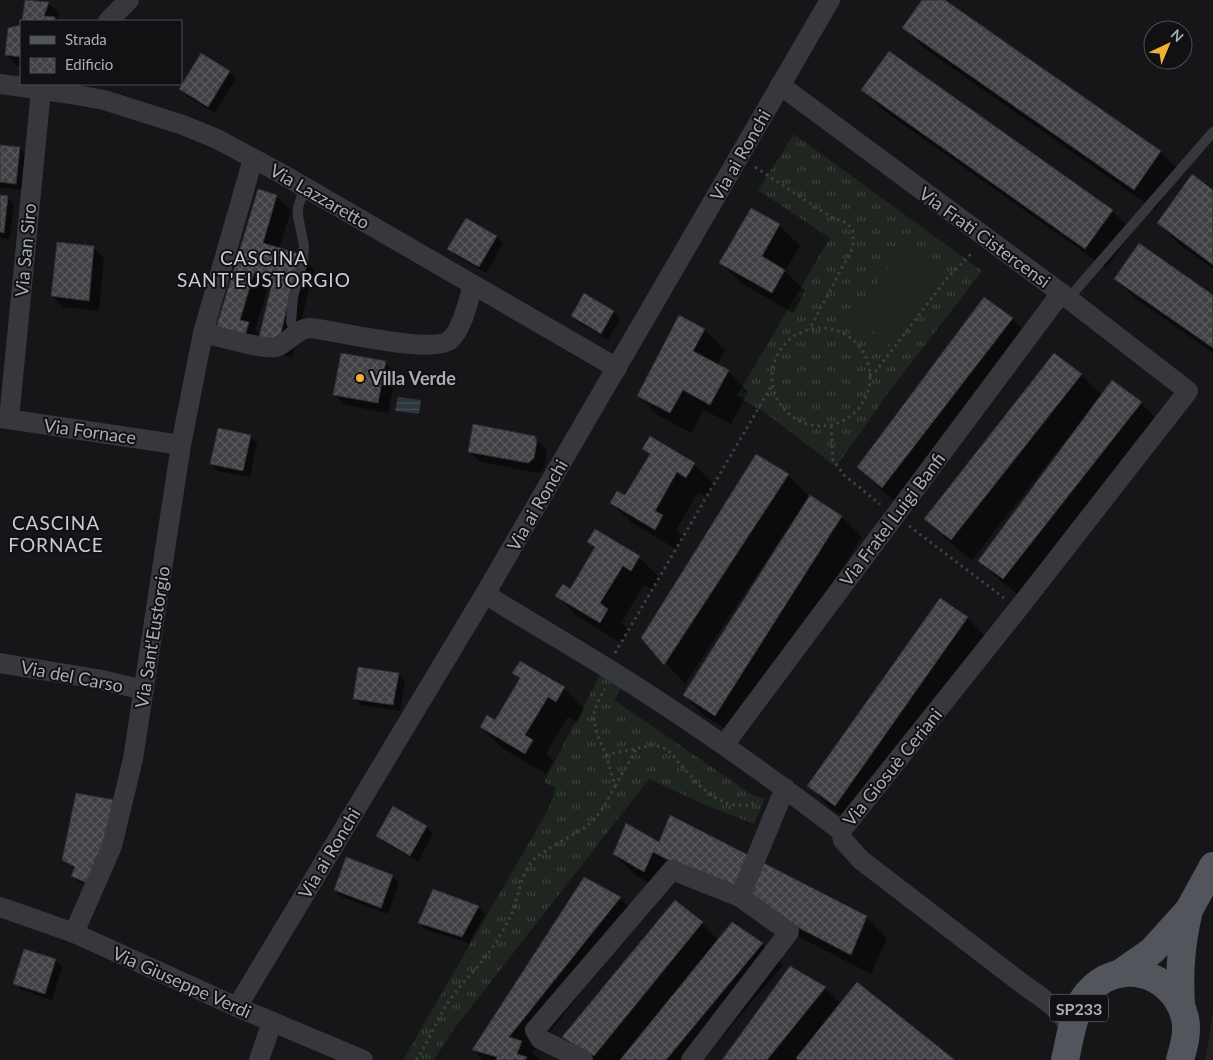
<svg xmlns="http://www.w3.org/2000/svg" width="1213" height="1060" viewBox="0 0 1213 1060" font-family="Lato,sans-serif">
<defs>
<pattern id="grass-tufts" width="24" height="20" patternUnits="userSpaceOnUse" patternTransform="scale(1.25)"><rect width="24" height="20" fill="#1e261f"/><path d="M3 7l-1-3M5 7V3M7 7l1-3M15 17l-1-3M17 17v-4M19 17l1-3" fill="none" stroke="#3c433d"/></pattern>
<pattern id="water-rules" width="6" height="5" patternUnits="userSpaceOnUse" patternTransform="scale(1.25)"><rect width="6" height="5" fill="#2c353c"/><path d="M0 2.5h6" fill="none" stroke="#485056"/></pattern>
<pattern id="building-cross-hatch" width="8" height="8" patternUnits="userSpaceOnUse" patternTransform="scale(1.25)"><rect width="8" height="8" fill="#404145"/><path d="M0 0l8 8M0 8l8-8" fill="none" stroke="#595a5e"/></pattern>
</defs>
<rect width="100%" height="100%" fill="#161618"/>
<!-- built -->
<path fill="#222225" d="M1213,1012V1060H1205Z"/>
<!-- grass -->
<g fill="url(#grass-tufts)">
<path d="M794,134L982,271L891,389L836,467L767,414L737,396L830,238L758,190Z"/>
<path d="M600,675L621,688L614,700L754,796L765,798L754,824L703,804L649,779L454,1029L434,1060H403L548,810L556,788L544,782Z"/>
</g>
<!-- pitch -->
<path fill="#1e261f" d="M905,246L946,277L893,347L852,316Z"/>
<!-- water -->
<path fill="url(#water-rules)" d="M398,397L421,400L419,414L395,411Z"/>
<!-- shadow -->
<g fill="#0007" fill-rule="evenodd">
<path d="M26,0L48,3L59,13L56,20L57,21H23Z"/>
<path d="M924,0H943L1160,152L1181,172L1155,210L925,49L904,28Z"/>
<path d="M21,26V66H17L7,55L9,29Z"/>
<path d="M202,55L230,72L236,79L215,113L187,96L180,89Z"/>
<path d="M863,90L1112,211L1133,231L1106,268L883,110Z"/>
<path d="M0,146L20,149L26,156L23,190L0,188Z"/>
<path d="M1213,191V269L1179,244L1158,223Z"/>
<path d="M0,196L7,197L14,204L10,239L0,238Z"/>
<path d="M276,196L291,210L279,249L300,255L314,269L292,358L274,351L232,342ZM268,287L272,288L260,335L255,330Z"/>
<path d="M467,219L497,237L503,244L486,273L456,256L449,249Z"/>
<path d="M779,225L800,246L785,271L805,291L793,313L741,283L721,263Z"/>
<path d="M94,248L104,258L99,311L63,307L52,296Z"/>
<path d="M1115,279L1213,296V353L1136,299Z"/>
<path d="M585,295L614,312L620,319L608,340L579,323L572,316Z"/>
<path d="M985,298L1012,319L1033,340L903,508L879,488L858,467Z"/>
<path d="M705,330L725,350L717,365L728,371L748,392L731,424L704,410L691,433L659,416L638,396Z"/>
<path d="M385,363L396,373L388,413L345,405L335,395Z"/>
<path d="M1081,375L1102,395L1112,382L1141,403L1162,424L1024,599L1001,581L980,561L1069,440L1067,439L972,560L947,540L926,519Z"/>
<path d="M250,436L257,443L250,477L218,471L211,464Z"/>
<path d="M534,437L545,448L547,452L544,469L539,473L480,462L469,451Z"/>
<path d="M643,449L694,464L714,485L707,497L698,492L676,530L683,537L676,549L632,523L611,503L626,497L650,456Z"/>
<path d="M788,475L810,497L842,517L862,537L736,736L705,716L684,695L787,533L785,532L685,684L643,638Z"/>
<path d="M589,542L639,557L660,578L652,590L644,585L621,623L628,630L621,643L577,616L557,596L571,590L596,549Z"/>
<path d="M967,618L988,639L856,825L829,807L809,786Z"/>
<path d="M514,673L564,688L584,709L577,722L568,717L546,754L553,761L546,774L502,748L481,727L496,721L520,680Z"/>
<path d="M398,674L405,681L400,711L361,705L354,698Z"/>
<path d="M77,795L98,891L79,882L72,876L76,869L64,860Z"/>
<path d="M394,808L427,827L433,834L418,862L385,843L378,836Z"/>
<path d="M660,844L866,917L887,938L871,974L674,872L665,892L635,875L614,854Z"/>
<path d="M392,876L399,883L388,914L342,897L335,890Z"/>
<path d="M620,898L640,919L533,1053L540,1060H483L474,1050Z"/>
<path d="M478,907L485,914L469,943L426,930L419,923Z"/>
<path d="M702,923L719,941L733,924L762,944L783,965L703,1060H588L564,1037Z"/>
<path d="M55,960L62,967L52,1000L22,990L15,983Z"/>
<path d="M825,988L841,1004L953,1060H724Z"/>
</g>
<!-- building -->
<g fill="url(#building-cross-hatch)" stroke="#303034">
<path d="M25,0L49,2L44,16L55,17V21H22Z"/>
<path d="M922,0H945L1161,151L1134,190L902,28Z"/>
<path d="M21,25V57L5,55L8,28Z"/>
<path d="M889,51L1113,210L1085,249L861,90Z"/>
<path d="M201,53L230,71L208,107L179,89Z"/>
<path d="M0,145L20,147L16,184L0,182Z"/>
<path d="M1192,174L1213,190V265L1157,223Z"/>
<path d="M258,189L277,195L263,243L300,254L278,345L259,337L273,279L254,273L240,320L249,322L245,336L216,328Z"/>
<path d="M0,195L8,196L4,233L0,232Z"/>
<path d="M751,208L780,224L762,256L785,270L772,293L719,263Z"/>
<path d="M466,218L497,236L479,267L447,249Z"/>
<path d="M57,242L94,246L89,301L51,296Z"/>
<path d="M1139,243L1213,295V348L1114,279Z"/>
<path d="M584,293L614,311L601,334L571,316Z"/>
<path d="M984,297L1013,318L882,488L857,467Z"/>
<path d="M679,315L705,329L693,351L729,370L710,405L683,390L670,413L637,396Z"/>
<path d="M341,353L386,361L378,403L333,395Z"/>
<path d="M1054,353L1082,374L951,540L924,519Z"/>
<path d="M1112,380L1142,402L1003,579L978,561Z"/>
<path d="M473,424L535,436L537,441L534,458L528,463L468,452Z"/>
<path d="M218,428L251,435L243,471L210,464Z"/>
<path d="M650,436L695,463L686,478L677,472L655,511L663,515L655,530L610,503L617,491L625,495L650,454L642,449Z"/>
<path d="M756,454L789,474L664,665L641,638Z"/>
<path d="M810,495L842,516L715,716L683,695Z"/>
<path d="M595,529L640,556L631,571L623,566L600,603L608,609L600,623L555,596L563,584L570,589L595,547L587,542Z"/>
<path d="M940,598L968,617L835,806L807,786Z"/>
<path d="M520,661L565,687L556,702L548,697L525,735L533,740L525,754L480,727L487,715L495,720L520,678L512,673Z"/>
<path d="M358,667L399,673L393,705L353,699Z"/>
<path d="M76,793L115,800L91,885L71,876L75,867L62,860Z"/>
<path d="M393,806L427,826L410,856L376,836Z"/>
<path d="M670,815L867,916L851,955L653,852L644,872L613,854L626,823L659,842Z"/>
<path d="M346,857L393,875L381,908L334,890Z"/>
<path d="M584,877L621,897L509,1037L522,1041L517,1054L527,1057L525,1060H496L497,1057L472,1050Z"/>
<path d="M433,889L479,906L462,937L418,923Z"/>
<path d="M675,900L703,922L594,1056L562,1037Z"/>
<path d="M732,922L763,943L666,1060H620Z"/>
<path d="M24,949L56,959L45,994L13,984Z"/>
<path d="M790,966L826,987L767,1060H722Z"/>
<path d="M857,982L955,1060H799L796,1058Z"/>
</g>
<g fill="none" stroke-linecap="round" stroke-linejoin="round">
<!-- path -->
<g stroke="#3d3f44" stroke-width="3" stroke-dasharray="2.5 4" stroke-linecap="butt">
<path d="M755,167L831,217L847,223L853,231V247L809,330"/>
<circle cx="821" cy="377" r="49"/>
<path d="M869,375L876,371L948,277L973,252"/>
<path d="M831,426L833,460L844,475L880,504"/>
<path d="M909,526L1004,598"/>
<path d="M615,653L772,385"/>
<path d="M606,755L652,745C657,746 662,747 667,750C672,753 676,760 680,764C696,782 711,801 735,805C744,806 750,806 758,801"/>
<path d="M615,786L637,748"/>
<path d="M416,1060C430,1040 437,1017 452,997C462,983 475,971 486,956C494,946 502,933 508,921C518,904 519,880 530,864C541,849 574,837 589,824C601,814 608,799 615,786L606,755L597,734L593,716L597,703L605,689"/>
</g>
<!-- service -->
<g stroke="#37383d" stroke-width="10">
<path d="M1068,299L1213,132"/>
<path d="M296,332L291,322L293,297L303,261L304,246L298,216V207L305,187"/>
</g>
<!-- minor -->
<g stroke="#37383d" stroke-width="20">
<path d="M108,21L129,0"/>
<path d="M0,84L71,94L104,100L183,125L217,139L282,174L617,368"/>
<path d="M780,85L1061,293L1188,391L1018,609L841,831"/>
<path d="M203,333C217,336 264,350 276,347C289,343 294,330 309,328C336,330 434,356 451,339C463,327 468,301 473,286"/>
<path d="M0,418L181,445"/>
<path d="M9,419L41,90L46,84"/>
<path d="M485,594C528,621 572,646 615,673C693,722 768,775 841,831"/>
<path d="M0,663L97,679L144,690"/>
<path d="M724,745L1061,293"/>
<path d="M841,831L843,840L861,860L1020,982L1041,997L1060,1012L1072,1031"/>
<path d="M740,897L785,788"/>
<path d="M0,907L74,933L237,1007L363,1060"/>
<path d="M74,933L112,846L133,759L181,445L203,333L253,159"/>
<path d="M237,1007L485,594L830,0"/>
<path d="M259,1060L272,1022"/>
<path d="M583,1060L540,1039L535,1030L672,870L740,897L789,932L691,1060"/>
</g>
<!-- primary -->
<g stroke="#53555c" stroke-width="28">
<path d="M1119,974L1152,951L1189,910L1213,866"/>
<path d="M1181,1005C1179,971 1181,944 1189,910"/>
<path d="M1065,1060C1070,1039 1073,1011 1087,994C1117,956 1174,972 1185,1018C1188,1032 1184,1046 1180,1060"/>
</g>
</g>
<!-- markers -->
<circle fill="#f2b134" stroke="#111113" stroke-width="2" cx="360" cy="378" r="5"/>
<g text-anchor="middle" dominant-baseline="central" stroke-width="4" stroke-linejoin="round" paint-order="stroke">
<!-- shield labels -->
<rect fill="#111113" stroke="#7b7e86" stroke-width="1" x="1050" y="994.5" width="58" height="27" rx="4"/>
<g font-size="16" font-weight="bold" fill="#a8adb8">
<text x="1079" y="1008">SP233</text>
</g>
<!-- street labels -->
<g font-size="18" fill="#a8adb8" stroke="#111113">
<text transform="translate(740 155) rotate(-60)">Via ai Ronchi</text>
<text transform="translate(320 196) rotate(30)">Via Lazzaretto</text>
<text transform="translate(985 237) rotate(36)">Via Frati Cistercensi</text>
<text transform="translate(25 250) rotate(-85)">Via San Siro</text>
<text transform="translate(90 431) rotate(8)">Via Fornace</text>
<text transform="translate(537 505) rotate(-60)">Via ai Ronchi</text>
<text transform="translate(892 519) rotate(-53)">Via Fratel Luigi Banfi</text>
<text transform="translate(152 637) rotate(-81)">Via Sant'Eustorgio</text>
<text transform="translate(72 676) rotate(11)">Via del Carso</text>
<text transform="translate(892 767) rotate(-51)">Via Giosuè Ceriani</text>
<text transform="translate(329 853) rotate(-59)">Via ai Ronchi</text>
<text transform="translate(182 982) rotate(24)">Via Giuseppe Verdi</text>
</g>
<!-- poi labels -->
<g font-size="18" font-weight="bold" fill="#a8adb8" stroke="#111113" text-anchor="start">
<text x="370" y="378">Villa Verde</text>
</g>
<!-- neighbourhood labels -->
<g font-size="19" letter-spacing="1" fill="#c9ccd4" stroke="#111113">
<text x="264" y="257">CASCINA<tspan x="264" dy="22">SANT'EUSTORGIO</tspan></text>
<text x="56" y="522">CASCINA<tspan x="56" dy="22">FORNACE</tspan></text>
</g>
</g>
<!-- legend -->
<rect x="20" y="20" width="162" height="65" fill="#111113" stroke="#4d4f55"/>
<rect x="30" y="36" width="25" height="8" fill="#53555c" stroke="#4d4f55"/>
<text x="65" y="45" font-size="15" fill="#a8adb8">Strada</text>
<rect x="30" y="58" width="25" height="15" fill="url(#building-cross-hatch)" stroke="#4d4f55"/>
<text x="65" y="70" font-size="15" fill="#a8adb8">Edificio</text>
<!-- north arrow -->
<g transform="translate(1168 45) rotate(44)"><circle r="24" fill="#111113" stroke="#4d4f55"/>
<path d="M0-4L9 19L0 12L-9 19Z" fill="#f2b134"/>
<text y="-8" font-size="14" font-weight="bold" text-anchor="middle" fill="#a8adb8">N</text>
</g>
</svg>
